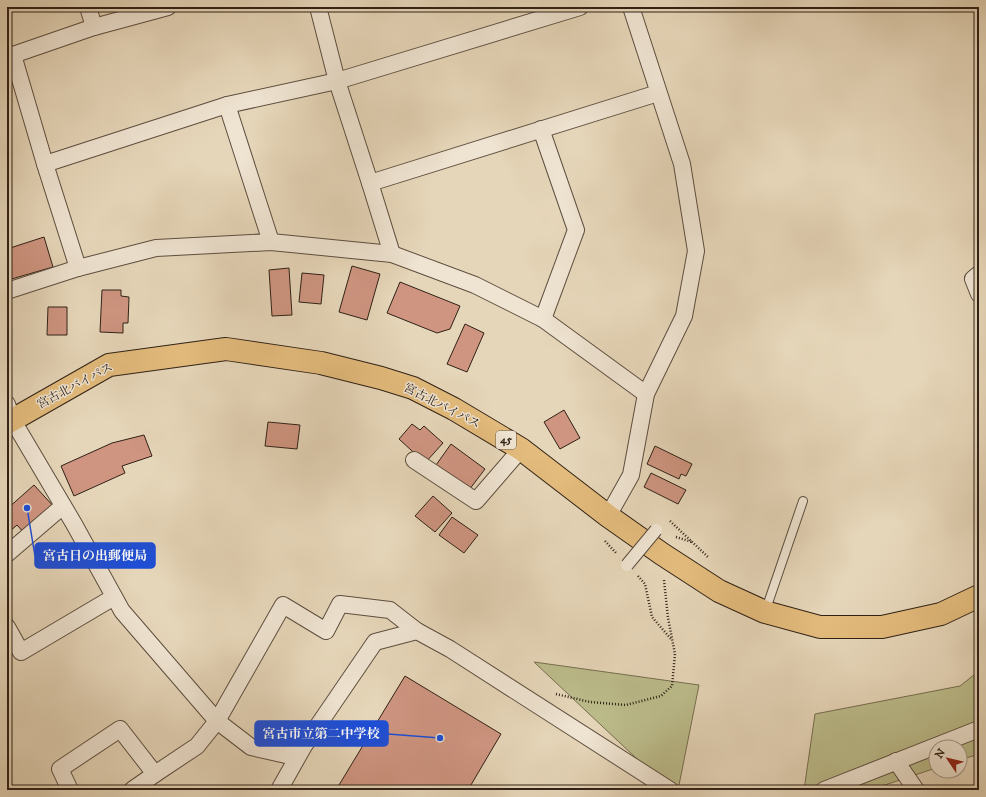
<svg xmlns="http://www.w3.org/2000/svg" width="986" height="797" viewBox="0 0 986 797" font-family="'IM FELL DW Pica','Noto Serif JP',serif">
<rect width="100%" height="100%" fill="#e6d6b9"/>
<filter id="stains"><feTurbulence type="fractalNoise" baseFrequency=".005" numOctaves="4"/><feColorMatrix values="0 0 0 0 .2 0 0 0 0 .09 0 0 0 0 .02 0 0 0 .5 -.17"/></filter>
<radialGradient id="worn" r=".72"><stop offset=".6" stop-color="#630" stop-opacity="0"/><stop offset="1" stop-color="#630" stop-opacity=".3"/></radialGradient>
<!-- green -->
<g fill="#bcbc8b" stroke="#766e50">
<path d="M534,662L699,685L678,790H670Z"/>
<path d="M979,671V754L960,760V747H936V768L870,790H804L815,714L960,686Z"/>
</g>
<!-- building -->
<g fill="#cf9581" stroke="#2f2116">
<path d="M44,237L53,267L8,280L7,276V249Z"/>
<path d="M352,266L380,274L367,320L339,312Z"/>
<path d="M289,268L292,315L272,316L269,270Z"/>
<path d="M302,273L324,275L321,304L299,302Z"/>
<path d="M400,282L460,306L450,329L437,333L387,313Z"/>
<path d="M102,290H121V296L129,297L128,323H123V333L100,332Z"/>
<path d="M48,307H67V335H47Z"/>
<path d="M465,324L484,333L467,372L447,364Z"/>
<path d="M564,410L580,438L560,449L544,422Z"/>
<path d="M268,422L300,425L297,449L265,446Z"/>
<path d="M412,424L420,430L424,426L443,443L425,463L399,439Z"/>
<path d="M144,435L152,456L122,466L125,473L74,496L61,466L112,443Z"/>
<path d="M451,444L485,469L469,490L436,465Z"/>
<path d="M655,446L692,464L686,476L681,474L679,479L647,464Z"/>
<path d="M651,473L686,490L678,504L644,487Z"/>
<path d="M34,485L55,508L25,534L17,525L9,532L7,530V509Z"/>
<path d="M433,496L452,513L435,532L415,516Z"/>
<path d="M452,517L478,535L464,553L439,535Z"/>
<path d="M405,676L501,734L468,790H336Z"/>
</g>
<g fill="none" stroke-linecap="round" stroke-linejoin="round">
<!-- service casing -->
<g stroke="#5d4e3f" stroke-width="10">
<path id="service" d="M765,612L803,501"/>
</g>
<!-- minor casing -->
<g stroke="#5d4e3f" stroke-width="18">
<g id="minor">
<path d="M88,7L94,27"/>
<path d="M318,7L337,81L370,183L392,254"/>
<path d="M13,55L45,164L78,268"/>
<path d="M7,57L94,27L168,7"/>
<path d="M227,105L271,242"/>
<path d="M541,129L576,230L543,319"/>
<path d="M45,164L227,105L337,81L580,7"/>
<path d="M370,183L658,93"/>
<path d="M979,274L973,279L979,294"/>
<path d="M7,291L78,268L156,248L271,242L392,254L475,285L543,319L646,394"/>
<path d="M7,404L12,419L74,524L122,611L217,721L251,747L286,755L306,743L375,642L417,631L450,649L670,790"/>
<path d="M414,460L476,501L521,449"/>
<path d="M608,516L631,475L646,394L684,316L696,251L682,164L631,7"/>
<path d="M7,554L63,506"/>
<path d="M7,627L21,652L114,597"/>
<path d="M896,761L916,790"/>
<path d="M70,790L60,769L120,729L155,774"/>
<path d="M132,790L155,774L197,746L217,721L283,605L326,631L340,604L390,610L417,631"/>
<path d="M279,790L305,744"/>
<path d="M824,790L979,729"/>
</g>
</g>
<!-- trunk casing -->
<g stroke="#2f2116" stroke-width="24">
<path id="trunk" d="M7,423L109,365L226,349L321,363L381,378L413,388L454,409L521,449L608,516L662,554L719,591L765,612L820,627H882L941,614L979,596"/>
</g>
<!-- path -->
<g stroke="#2f2116" stroke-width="2.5" stroke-dasharray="1 2" stroke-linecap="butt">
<path d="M670,521L708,557"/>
<path d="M676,537L692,542"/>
<path d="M605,541L617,554"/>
<path d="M638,576L645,584L652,617L671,639"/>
<path d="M556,694L590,702L626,705L661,696L672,686L675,654L668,618L664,580"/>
</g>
<!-- service -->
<use href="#service" stroke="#efe4d2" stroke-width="8"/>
<!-- minor -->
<use href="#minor" stroke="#efe4d2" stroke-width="16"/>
<!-- trunk -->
<use href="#trunk" stroke="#e3bb7c" stroke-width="22"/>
<!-- pedestrian-bridge casing -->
<g stroke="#5d4e3f" stroke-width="14" stroke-linecap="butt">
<path id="pedestrian-bridge" d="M627,565L656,530"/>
</g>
<!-- pedestrian-bridge -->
<use href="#pedestrian-bridge" stroke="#efe4d2" stroke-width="12"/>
</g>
<g text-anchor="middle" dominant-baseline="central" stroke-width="3" stroke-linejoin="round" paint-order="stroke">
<!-- shield labels -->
<rect fill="#efe4d2" stroke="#695c4e" stroke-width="1" x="496" y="431" width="20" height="18" rx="3"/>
<g font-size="11" font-weight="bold" fill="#2f2116">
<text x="506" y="440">45</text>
</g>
<!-- street labels -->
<g font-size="12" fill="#2f2116" stroke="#efe4d2">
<text transform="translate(75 386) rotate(-28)">宮古北バイパス</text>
<text transform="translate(442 406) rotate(27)">宮古北バイパス</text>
</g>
</g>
<!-- callouts -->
<path fill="none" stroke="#1d4ed8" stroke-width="1.5" d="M27 508L35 556M440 738L388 734"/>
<g fill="#1d4ed8" stroke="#efe4d2" stroke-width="1.5">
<circle cx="27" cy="508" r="4"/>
<circle cx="440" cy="738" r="4"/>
</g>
<g fill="#1d4ed8" stroke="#1d4ed8" stroke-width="1.5">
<rect x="35" y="543" width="120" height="25" rx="4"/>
<rect x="255" y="721" width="133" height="25" rx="4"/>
</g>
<g font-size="13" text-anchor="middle" font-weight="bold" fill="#fff">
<text x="95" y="560">宮古日の出郵便局</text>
<text x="321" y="738">宮古市立第二中学校</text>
</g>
<!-- margin -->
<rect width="986" height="797" fill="none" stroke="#e6d6b9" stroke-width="24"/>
<rect x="8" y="8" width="970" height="781" fill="none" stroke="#2f2116" stroke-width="2"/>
<rect x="12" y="12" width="962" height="773" fill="none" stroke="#2f2116"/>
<!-- north arrow -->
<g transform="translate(948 759) rotate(305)"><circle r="19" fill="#efe4d2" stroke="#a29687"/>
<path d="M0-3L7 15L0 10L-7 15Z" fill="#8f2418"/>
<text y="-6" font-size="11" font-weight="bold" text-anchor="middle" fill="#2f2116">N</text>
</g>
<rect width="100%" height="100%" filter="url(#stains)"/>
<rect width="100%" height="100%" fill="url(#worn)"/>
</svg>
